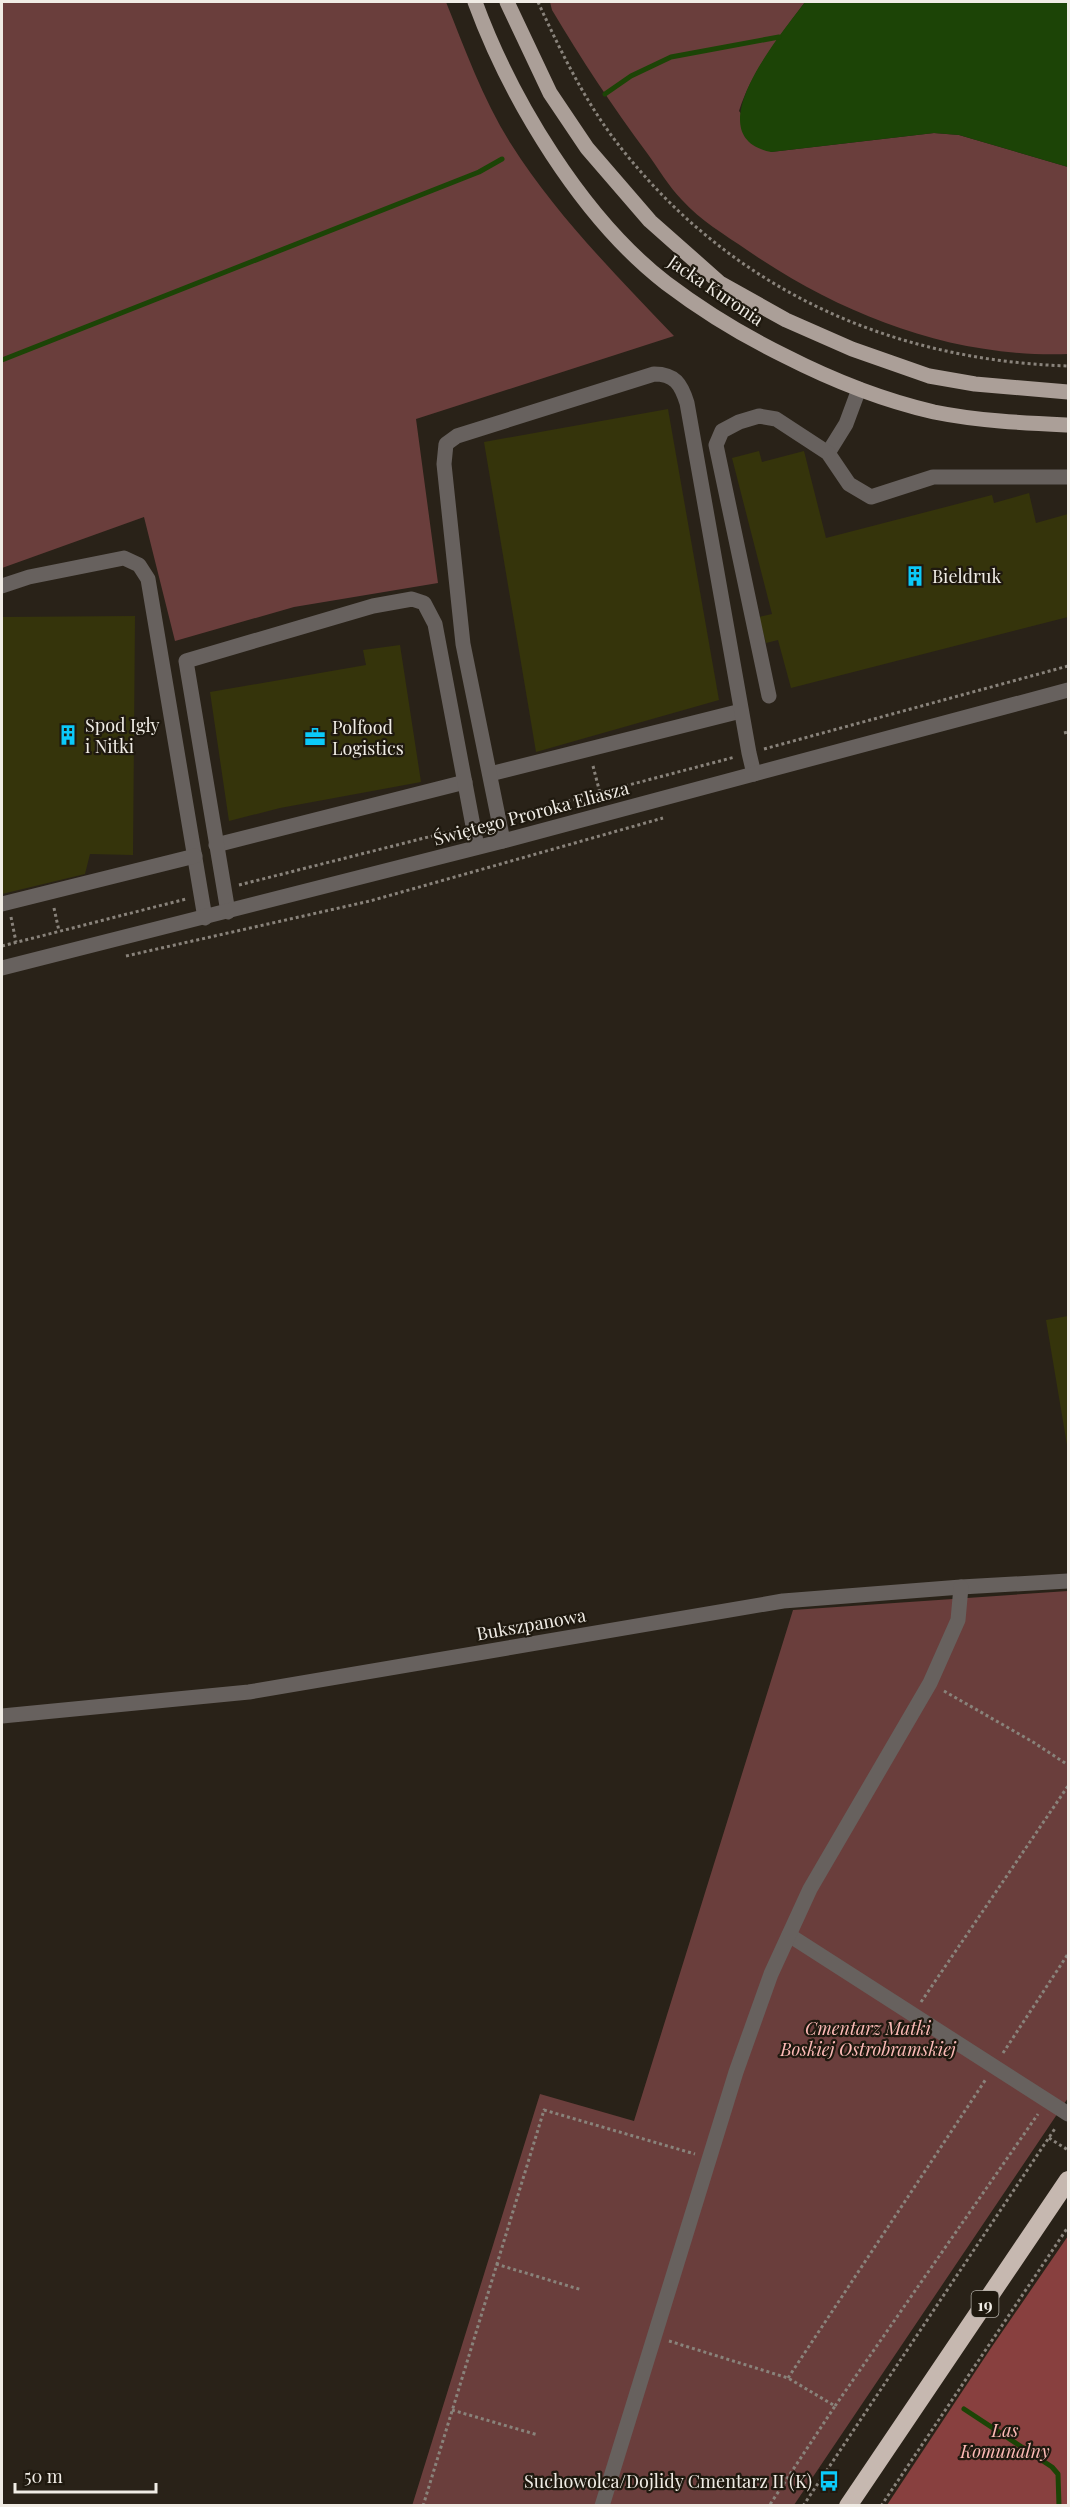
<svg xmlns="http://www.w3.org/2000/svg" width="1070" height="2507" viewBox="0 0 1070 2507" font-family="'Playfair Display',serif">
<rect width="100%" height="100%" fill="#292218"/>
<!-- green -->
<g fill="#6a3e3c">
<path d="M2,2H446C465,49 483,100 511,144C556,215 616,275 674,336L416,419L438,583L294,607L175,641L144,517L2,568Z"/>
<path d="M550,2H805C780,36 752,70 739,111L771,152L934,133L959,135L1068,167V354C951,358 842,315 747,250C725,235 700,220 682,200C669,187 658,168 647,153C613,107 581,59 552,10Z"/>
<path d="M1068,1591V2098L794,2505L412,2506L540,2094L634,2121L793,1610Z"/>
</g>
<!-- forest -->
<path fill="#88403f" d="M1068,2236V2505H887L991,2348Z"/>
<!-- water -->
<path fill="#1c4406" d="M805,2H1068V167L959,135L934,133L771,152C694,136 782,33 805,2Z"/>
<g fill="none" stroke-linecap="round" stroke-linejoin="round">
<!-- stream -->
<g stroke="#1c4406" stroke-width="5">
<path d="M605,94L631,76L671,57L779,37"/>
<path d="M2,360L408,200L479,172L502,159"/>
<path d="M964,2409L1052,2467L1058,2474L1059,2506"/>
</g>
</g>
<!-- building -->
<g fill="#35340b">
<path d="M668,409L719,700L536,752L484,442Z"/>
<path d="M759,451L762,462L804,451L826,538L992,495L994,503L1029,493L1036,523L1068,514V617L791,688L778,640L766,643L759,617L772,614L732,458Z"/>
<path d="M135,616L133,855L90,854L85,874L2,894V617Z"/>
<path d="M400,645L421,782L280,808L229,821L210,692L366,665L363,650Z"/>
<path d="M1068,1316V1445H1067L1046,1320Z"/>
</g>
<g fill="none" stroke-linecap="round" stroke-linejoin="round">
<!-- path -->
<g stroke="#89837b" stroke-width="3" stroke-dasharray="3 3" stroke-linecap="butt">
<path d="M538,2C561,52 586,104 621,148C733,290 890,360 1068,366"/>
<path d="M1064,733L1068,732"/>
<path d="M764,749L1068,666"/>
<path d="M593,766L600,793"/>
<path d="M515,815L735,757"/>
<path d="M239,885L456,830"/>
<path d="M54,908L59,931"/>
<path d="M11,917L16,942"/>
<path d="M2,946L186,899"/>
<path d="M126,956L370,901L663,818"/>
<path d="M944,1691L1033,1742L1068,1765"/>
<path d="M921,2002L1068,1786"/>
<path d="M1003,2053L1068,1954"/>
<path d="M1049,2138L1068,2150"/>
<path d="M496,2264L582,2290"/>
<path d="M669,2341L788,2378L835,2406L769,2506"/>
<path d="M788,2378L986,2079"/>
<path d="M835,2406L1038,2114"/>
<path d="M452,2410L538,2435"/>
<path d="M423,2506L544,2110L695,2154"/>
<path d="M803,2506L1056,2127"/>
<path d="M881,2506L1068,2227"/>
</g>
<!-- minor -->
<g stroke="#67615e" stroke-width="15">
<path d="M828,453L846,424L859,389"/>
<path d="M2,586L29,577L124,558L139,565L148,579L205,918"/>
<path d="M769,696L716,445L722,431L739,422L759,416L776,419L828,453L849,484L871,497L933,477H1068"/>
<path d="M490,774L741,711"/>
<path d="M503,841L463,644L444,464L446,444L457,436L654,374C675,374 681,384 687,403L749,753L754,774"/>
<path d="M216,845L465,782"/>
<path d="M2,904L195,856"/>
<path d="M228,912L186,661L373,606L412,599L424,603L435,624L477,847"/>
<path d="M2,968L503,841L1068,690"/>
<path d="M2,1716L249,1692L783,1601L961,1587L1068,1581"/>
<path d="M789,1935L1068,2114"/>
<path d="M602,2506L736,2072L771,1974L810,1889L930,1683L958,1620L961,1587"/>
</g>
<!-- major -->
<g stroke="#ab9f98" stroke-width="15">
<path d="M475,2C511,100 582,218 666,283C703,311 744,336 785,356C832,380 882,400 934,412C978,421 1024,423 1068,425"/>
<path d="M507,2L550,93L587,148L650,221L720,283L786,320L852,349L929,376L975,384L1068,392"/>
</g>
<!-- highway -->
<path stroke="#c6b8b0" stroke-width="18" d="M848,2506L1068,2180"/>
</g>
<!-- icons -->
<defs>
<g id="building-bare" transform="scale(1.62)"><path d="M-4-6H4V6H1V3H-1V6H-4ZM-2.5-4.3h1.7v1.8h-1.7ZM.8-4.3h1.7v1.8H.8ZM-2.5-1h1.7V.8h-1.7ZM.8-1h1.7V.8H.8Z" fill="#0bcafa" stroke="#1f190f" stroke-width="2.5" paint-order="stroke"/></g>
<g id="office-bare" transform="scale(1.62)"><path d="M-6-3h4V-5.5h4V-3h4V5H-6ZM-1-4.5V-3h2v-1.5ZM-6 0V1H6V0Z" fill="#0bcafa" stroke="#1f190f" stroke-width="2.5" paint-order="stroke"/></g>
<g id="bus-bare" transform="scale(1.62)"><path d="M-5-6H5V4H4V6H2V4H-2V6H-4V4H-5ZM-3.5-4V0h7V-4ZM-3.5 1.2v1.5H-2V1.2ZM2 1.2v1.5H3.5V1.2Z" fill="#0bcafa" stroke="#1f190f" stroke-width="2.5" paint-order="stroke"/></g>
</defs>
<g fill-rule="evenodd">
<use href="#building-bare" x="915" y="576"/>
<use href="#building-bare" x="68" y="735"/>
<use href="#office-bare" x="315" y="737"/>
<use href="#bus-bare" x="829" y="2481"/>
</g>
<g text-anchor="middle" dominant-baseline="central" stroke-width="4.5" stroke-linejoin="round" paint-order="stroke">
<!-- shield labels -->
<rect fill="#1f190f" stroke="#b1ada5" stroke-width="1.5" x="971.5" y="2291" width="27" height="26" rx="4.5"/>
<g font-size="16" font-weight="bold" fill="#f0ece5">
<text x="985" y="2304">19</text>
</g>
<!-- street labels -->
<g font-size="18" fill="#f0ece5" stroke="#1f190f">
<text transform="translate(716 290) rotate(34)">Jacka Kuronia</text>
<text transform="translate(531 813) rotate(-15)">Świętego Proroka Eliasza</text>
<text transform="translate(531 1624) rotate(-10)">Bukszpanowa</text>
</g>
<!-- poi labels -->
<g font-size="18" fill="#f0ece5" stroke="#1f190f" text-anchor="start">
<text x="932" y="576">Bieldruk</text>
<text x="85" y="725">Spod Igły<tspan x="85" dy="21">i Nitki</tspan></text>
<text x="332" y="727">Polfood<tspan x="332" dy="21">Logistics</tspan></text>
<text x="812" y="2481" text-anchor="end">Suchowolca/Dojlidy Cmentarz II (K)</text>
</g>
<!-- park labels -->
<g font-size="18" font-style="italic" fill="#fcbab6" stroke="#1f190f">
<text x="868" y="2028">Cmentarz Matki<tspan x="868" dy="21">Boskiej Ostrobramskiej</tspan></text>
<text x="1005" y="2430">Las<tspan x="1005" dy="21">Komunalny</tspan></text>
</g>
</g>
<!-- border -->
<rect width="1070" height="2507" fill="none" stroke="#f0ece5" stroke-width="6"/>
<!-- scale -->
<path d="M15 2483v9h141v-9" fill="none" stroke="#f0ece5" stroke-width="3"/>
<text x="24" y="2483" font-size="18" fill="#f0ece5" stroke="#1f190f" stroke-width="4.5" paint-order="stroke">50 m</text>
</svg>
